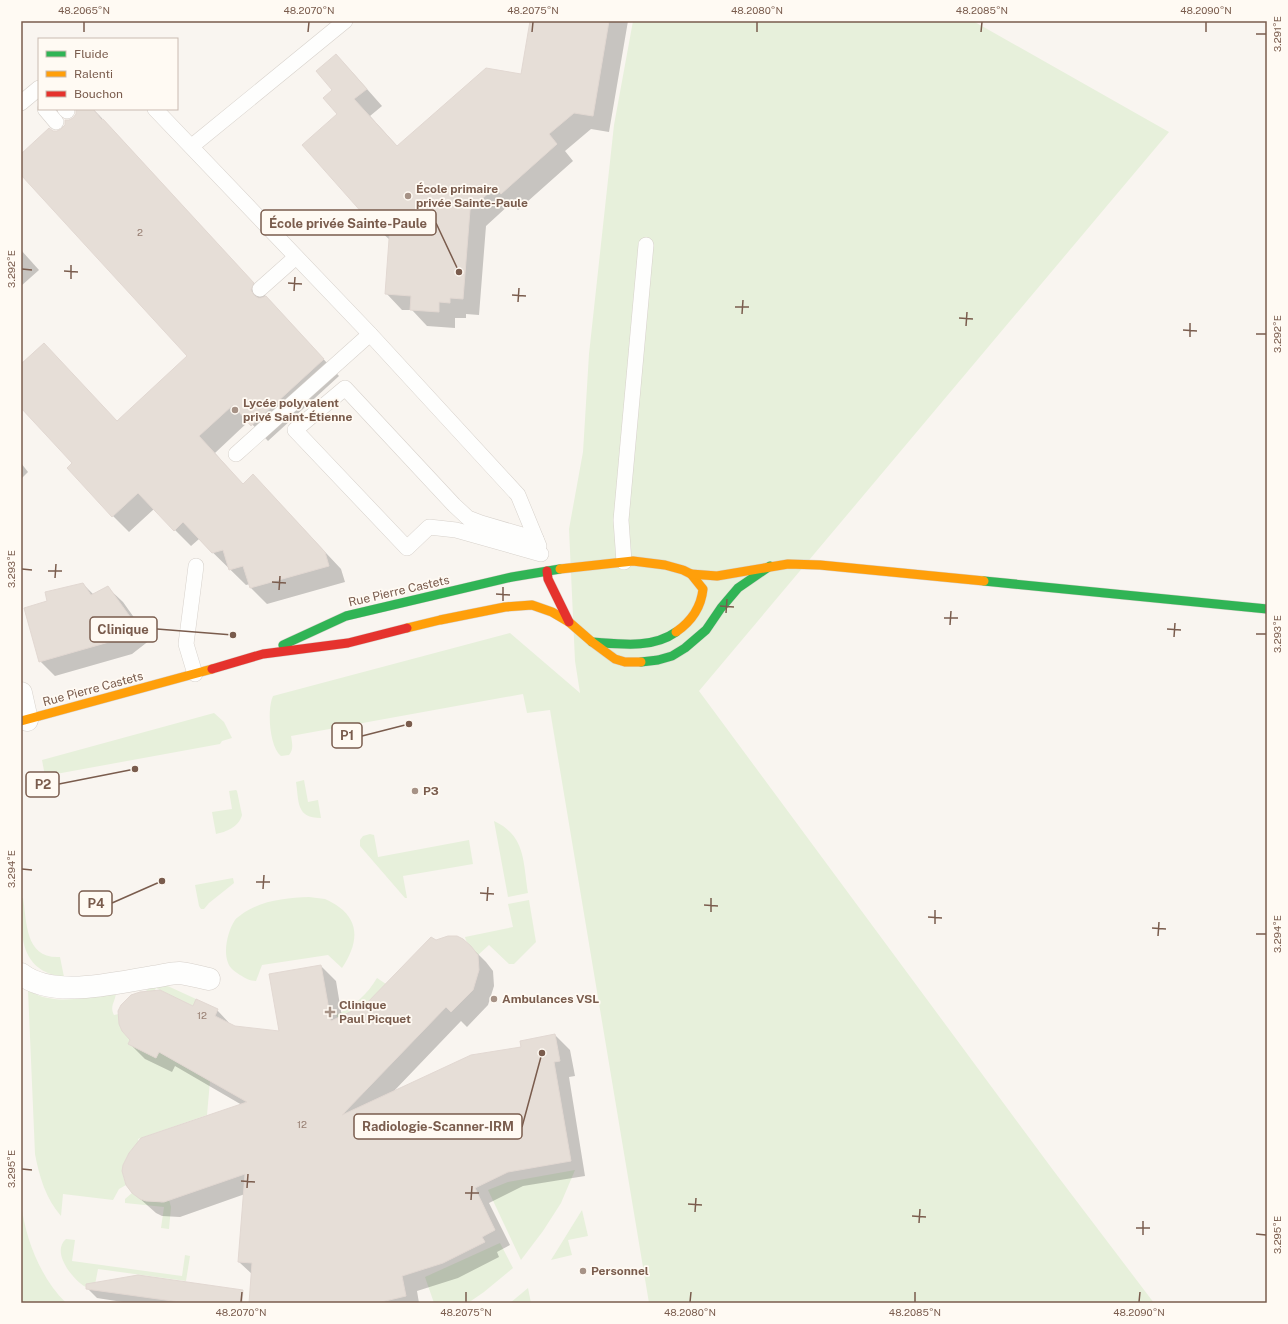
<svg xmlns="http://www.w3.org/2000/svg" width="1288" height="1324" viewBox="0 0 1288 1324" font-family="'Public Sans',sans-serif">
<rect width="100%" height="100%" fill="#f9f5f0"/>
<!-- green -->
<g fill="#e7f0db">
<path d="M633,21H973L1169,132L699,691L1053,1170L1154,1303H649L550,710L527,713L523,694L291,736C292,743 294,749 289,755L281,756C269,746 267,709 273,696L510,633L580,693L575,661L569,529L583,452L589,354L614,125Z"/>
<path d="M214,713L224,722L232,738L222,741L220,744L45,776L42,760Z"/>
<path d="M304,780L308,802L318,800L321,818C296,818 299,802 296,782Z"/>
<path d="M236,790L237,791L242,815C239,827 226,832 216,834L212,812L232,809L229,791Z"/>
<path d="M494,821C526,836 523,862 528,893L508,897Z"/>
<path d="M370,834L374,835L378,857L469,840L473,864L403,876L407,898H405L360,846V840L363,836Z"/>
<path d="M233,878L234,883L209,903L204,909H201L199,906L195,885Z"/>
<path d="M309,897C314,898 320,898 325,899C330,901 335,904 339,907C362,924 356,947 342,968L328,955L262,965L256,981C250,981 245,978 240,975C237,973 234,971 232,969C221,958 227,932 235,920C236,918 240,916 242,914C262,900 286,898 309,897Z"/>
<path d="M21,898H23C27,923 25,959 60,957L64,977C19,971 21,935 21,898Z"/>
<path d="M529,900L536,942L514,964H509L489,945L478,955C474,949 466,944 465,937L513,927L508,904Z"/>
<path d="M377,978L386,984L365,1005L338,1018L336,1015C354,1006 367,995 377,978Z"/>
<path d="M159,982L196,999L193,1006L156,988L154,992L146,991L152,985Z"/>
<path d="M28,990C54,1007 88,997 116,992C116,1001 109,1006 114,1015L119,1014C119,1026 122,1031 130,1040L129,1044L156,1057L159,1052L210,1081L207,1115L138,1139L139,1143C125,1154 119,1168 126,1185L119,1189L113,1200L63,1194L61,1216C46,1199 39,1176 35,1154Z"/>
<path d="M575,1170L561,1203L543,1231L521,1260L488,1190L508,1182Z"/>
<path d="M132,1193C141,1200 148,1202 160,1201L161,1203L169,1200L171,1207L169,1229L161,1228L164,1207L125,1203V1199Z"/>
<path d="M21,1204C26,1240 40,1277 66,1303H21Z"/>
<path d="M582,1210L588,1236L568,1240L572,1255L551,1260Z"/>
<path d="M66,1239L75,1240L72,1261L182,1276L185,1255L190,1256L186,1281L98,1269L94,1290C89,1288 84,1287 80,1283C69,1274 52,1251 66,1239Z"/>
<path d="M500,1243L513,1268L484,1292L468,1303H434L425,1277Z"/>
<path d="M528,1288L531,1303H510Z"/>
</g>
<!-- shadow -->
<g fill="#0003">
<path d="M531,21H628L609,132L591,129L565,151L573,161L518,210L511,203L486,226L479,315L466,314V318H455V328L427,326L412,310H402L386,293L390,240L372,224L339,115L334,90L336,55L352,72L382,106L370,116L398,147L522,75Z"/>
<path d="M76,109H93L99,115L339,376L268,441L249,421L215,453L243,485L253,475L341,569L345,582L267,604L251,588L250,584L246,585L199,539L191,546L154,509L129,532L113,516L74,463L21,407V366L117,422L189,356L21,173V155L52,131L57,132L63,129L70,121L74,118L77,113Z"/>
<path d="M21,250L39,270L21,286Z"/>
<path d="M21,463L28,472L21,479Z"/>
<path d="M83,584L94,595L107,587L123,602L150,640L132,654L55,676L40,661L49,602Z"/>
<path d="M435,941L470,946L486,962L493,971L494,986L488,1005L467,1027L461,1021L393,1092L555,1035L570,1050L575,1076L569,1077L585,1176L523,1186L489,1203L510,1245L497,1252L499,1257L458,1278L417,1291L419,1303H250L253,1275L239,1262L245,1194L180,1217L162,1216L156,1213L129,1189L242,1105L175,1066L172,1072L145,1059L130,1044L131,1040L194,1007L217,1010L232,1026L280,1033L321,966L336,981L342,1017L366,1006Z"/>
<path d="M87,1288L212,1303H129L97,1298Z"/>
</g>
<!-- building -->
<g fill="#e6ded7" stroke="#e2d8d2">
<path d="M530,21H609L593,116L574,113L549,134L557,144L501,194L495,187L470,210L463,299L450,298V303L439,302V312L410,310L411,296L385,294L390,226L372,224L302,145L337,114L323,98L332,90L316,71L336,54L367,89L354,99L397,146L486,68L521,74Z"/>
<path d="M76,109H93L102,120L103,119L254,283L251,290L254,295L258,298H261L266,296L324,359L251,426L233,405L199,436L243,484L253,474L325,552L329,566L250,588L243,566L229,570L223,550L212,553L183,522L174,531L138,493L112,517L67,468L72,463L21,408V364L44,343L117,421L187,356L21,175V154L49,128L53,131H57L61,129L65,125V120H69L73,118L76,114Z"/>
<path d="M83,583L91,595L108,586L136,625L116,640L39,662L24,608L47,601L45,592Z"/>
<path d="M448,936H457L463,939L471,946L478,955L479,970L473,990L451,1012L446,1007L342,1115L471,1055L521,1047L520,1041L555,1034L560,1061L554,1062L571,1161L508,1172L475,1188L495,1230L482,1237L485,1242L443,1263L402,1276L406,1296L377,1303H249L252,1263L238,1262L245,1174L164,1202L146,1201L140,1199L132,1193L126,1185L122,1171L123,1165L129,1153L141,1138L247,1102L159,1052L156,1058L128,1044L130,1040L122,1031L119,1024L118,1011L121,1005L131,995L140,992L160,990L193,1006L196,999L218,1009L215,1016L235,1026L279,1031L269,974L321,965L331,1021L365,1005L431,937L436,940Z"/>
<path d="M138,1275L243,1290L242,1303H187L86,1289V1284Z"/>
</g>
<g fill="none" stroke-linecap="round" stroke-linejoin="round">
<!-- lane casing -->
<g stroke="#d7d1cb" stroke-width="16">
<g id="lane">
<path d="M21,103L39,88"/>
<path d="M45,109L56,122"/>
<path d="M65,109L67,111"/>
<path d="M155,109L370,334L518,495L539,546"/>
<path d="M192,146L345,21"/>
<path d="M260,289L296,257"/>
<path d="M236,454L370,334"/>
<path d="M536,539L481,523L468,518L454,505L345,388L295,430L407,548L429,527L456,530L541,554"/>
<path d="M624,562L621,520L646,245"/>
<path d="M195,674L186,644L196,566"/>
</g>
</g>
<!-- street casing -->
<g stroke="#d7d1cb" stroke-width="23">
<g id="street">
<path d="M21,693L27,720"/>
<path d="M21,974C53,999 114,983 152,977C161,976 171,973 179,973C189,974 200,977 209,979"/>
</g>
</g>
<!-- fast casing -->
<g stroke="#d9d2cb" stroke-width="10">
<g id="fast">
<path d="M984,581L1267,609"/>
<path d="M592,642C620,644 652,649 676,632"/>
<path d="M283,645L346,616L512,577L560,569"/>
<path d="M641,662L658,660L672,656L685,648L706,630L721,608L738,588L770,566"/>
</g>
</g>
<!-- slow casing -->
<g stroke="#d9d2cb" stroke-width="10">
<g id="slow">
<path d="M560,569L633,561L665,565L683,570L691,574L703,589C701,608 692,621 676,632"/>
<path d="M691,574L717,576L788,564L820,565L984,581"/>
<path d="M407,628L440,620L505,607L532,605L552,612L569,622L592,642L615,659L625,662H641"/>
<path d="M21,721L212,669"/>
</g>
</g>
<!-- jam casing -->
<g stroke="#d9d2cb" stroke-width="10">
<g id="jam">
<path d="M547,571L548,579L569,622"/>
<path d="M212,669L263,654L348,643L407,628"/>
</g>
</g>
<!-- lane -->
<use href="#lane" stroke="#fefefd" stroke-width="15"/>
<!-- street -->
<use href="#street" stroke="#fefefd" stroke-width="22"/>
<!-- fast -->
<use href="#fast" stroke="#30b455" stroke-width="9"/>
<!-- slow -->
<use href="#slow" stroke="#ff9f0a" stroke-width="9"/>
<!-- jam -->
<use href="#jam" stroke="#e5322d" stroke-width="9"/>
</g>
<!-- ticks -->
<path fill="none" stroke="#7a5c4d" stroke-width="1.5" d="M84,32V22M308,32L309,22M532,32L533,22M757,32V22M981,32L982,22M1206,32V22M1256,34H1266M22,269L32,270M64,271L78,272M71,279V265M288,283L302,284M294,291L295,277M512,295L526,296M518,302L519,288M735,307H749M742,314L743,300M959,318L973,319M966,326L967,312M1183,330L1197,331M1256,334H1266M1190,337V323M22,569L32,570M48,571H62M55,578L56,564M272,582L286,583M279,590L280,576M496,594L510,595M503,601V587M720,606L734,607M726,613L727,599M944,618H958M950,625L951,611M1167,629L1181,630M1256,634H1266M1174,637L1175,623M22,869L32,870M256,882H270M263,889L264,875M480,893L494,894M487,901L488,887M704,905L718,906M711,912V898M928,917L942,918M935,924V910M1152,928L1166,929M1256,934H1266M1158,936L1159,922M22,1169L32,1170M241,1181L255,1182M247,1188L248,1174M465,1193H479M471,1200L472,1186M688,1204L702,1205M695,1212L696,1198M912,1216L926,1217M919,1223L920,1209M1136,1228H1150M1256,1234L1266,1235M1143,1235V1221M241,1302L242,1292M466,1302V1292M690,1302L691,1292M915,1302V1292M1139,1302L1140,1292"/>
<!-- markers -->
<g fill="#a69286" stroke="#fffaf3" stroke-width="1.5">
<circle cx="408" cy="196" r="4"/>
<circle cx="235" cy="410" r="4"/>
<circle cx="415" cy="791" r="4"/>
<circle cx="494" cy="999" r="4"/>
<path d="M328 1006h4v4h4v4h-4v4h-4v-4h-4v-4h4z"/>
<circle cx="583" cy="1271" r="4"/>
</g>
<g text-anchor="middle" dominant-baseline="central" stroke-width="3.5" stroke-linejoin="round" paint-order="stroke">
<!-- number labels -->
<g font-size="10" fill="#977e72">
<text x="140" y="232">2</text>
<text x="202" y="1015">12</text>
<text x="302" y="1124">12</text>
</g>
<!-- poi labels -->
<g font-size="12" font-weight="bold" fill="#7a5c4d" stroke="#fffaf3" text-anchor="start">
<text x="416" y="189">École primaire<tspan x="416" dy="14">privée Sainte-Paule</tspan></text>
<text x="243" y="403">Lycée polyvalent<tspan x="243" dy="14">privé Saint-Étienne</tspan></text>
<text x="423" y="791">P3</text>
<text x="502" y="999">Ambulances VSL</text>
<text x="339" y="1005">Clinique<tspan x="339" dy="14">Paul Picquet</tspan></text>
<text x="591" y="1271">Personnel</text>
</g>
<!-- street labels -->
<g font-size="12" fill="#7a5c4d" stroke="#fffaf3">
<text transform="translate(399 591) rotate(-13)">Rue Pierre Castets</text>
<text transform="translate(93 689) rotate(-15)">Rue Pierre Castets</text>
</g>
</g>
<!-- callouts -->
<path fill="none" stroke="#7a5c4d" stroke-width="1.5" d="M459 272L436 223M233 635L157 629M409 724L362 736M135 769L59 784M162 881L112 903M542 1053L522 1127"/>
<g fill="#7a5c4d" stroke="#fffaf3" stroke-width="1.5">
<circle cx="459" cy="272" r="4"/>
<circle cx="233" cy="635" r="4"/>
<circle cx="409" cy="724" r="4"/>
<circle cx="135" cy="769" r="4"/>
<circle cx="162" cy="881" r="4"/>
<circle cx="542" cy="1053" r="4"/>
</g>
<g fill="#fffaf3" stroke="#7a5c4d" stroke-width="1.5">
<rect x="261" y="210" width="175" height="25" rx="4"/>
<rect x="90" y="617" width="67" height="25" rx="4"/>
<rect x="332" y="723" width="30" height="25" rx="4"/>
<rect x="26" y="772" width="33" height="25" rx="4"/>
<rect x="79" y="891" width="33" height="25" rx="4"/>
<rect x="354" y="1114" width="168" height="25" rx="4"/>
</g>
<g font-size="13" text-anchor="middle" font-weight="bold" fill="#7a5c4d">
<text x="348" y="228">École privée Sainte-Paule</text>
<text x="123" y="634">Clinique</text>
<text x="347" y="740">P1</text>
<text x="43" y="789">P2</text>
<text x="96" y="908">P4</text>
<text x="438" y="1131">Radiologie-Scanner-IRM</text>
</g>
<!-- border -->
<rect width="1288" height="1324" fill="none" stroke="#fffaf3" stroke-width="44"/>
<!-- legend -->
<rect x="38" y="38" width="140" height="72" fill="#fffaf3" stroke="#cabbb1"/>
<rect x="46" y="51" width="20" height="6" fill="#30b455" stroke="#cabbb1"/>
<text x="74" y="58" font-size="12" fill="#7a5c4d">Fluide</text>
<rect x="46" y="71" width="20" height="6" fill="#ff9f0a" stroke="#cabbb1"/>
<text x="74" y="78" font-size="12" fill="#7a5c4d">Ralenti</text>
<rect x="46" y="91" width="20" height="6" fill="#e5322d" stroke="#cabbb1"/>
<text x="74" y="98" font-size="12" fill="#7a5c4d">Bouchon</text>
<rect x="22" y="22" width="1244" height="1280" fill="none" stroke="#7a5c4d" stroke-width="1.5"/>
<g font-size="10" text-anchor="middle" fill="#7a5c4d">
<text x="84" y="14">48.2065°N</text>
<text x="309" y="14">48.2070°N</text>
<text x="533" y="14">48.2075°N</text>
<text x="757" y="14">48.2080°N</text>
<text x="982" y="14">48.2085°N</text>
<text x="1206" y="14">48.2090°N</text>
<text transform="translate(1277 34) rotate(-90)" y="4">3.291°E</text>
<text transform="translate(11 269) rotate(-90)" y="4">3.292°E</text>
<text transform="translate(1277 334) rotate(-90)" y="4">3.292°E</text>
<text transform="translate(11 569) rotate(-90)" y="4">3.293°E</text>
<text transform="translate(1277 634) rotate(-90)" y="4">3.293°E</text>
<text transform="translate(11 869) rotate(-90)" y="4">3.294°E</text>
<text transform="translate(1277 934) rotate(-90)" y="4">3.294°E</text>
<text transform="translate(11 1169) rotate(-90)" y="4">3.295°E</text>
<text transform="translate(1277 1235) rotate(-90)" y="4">3.295°E</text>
<text x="241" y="1316">48.2070°N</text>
<text x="466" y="1316">48.2075°N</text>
<text x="690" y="1316">48.2080°N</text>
<text x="915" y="1316">48.2085°N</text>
<text x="1139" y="1316">48.2090°N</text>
</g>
</svg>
